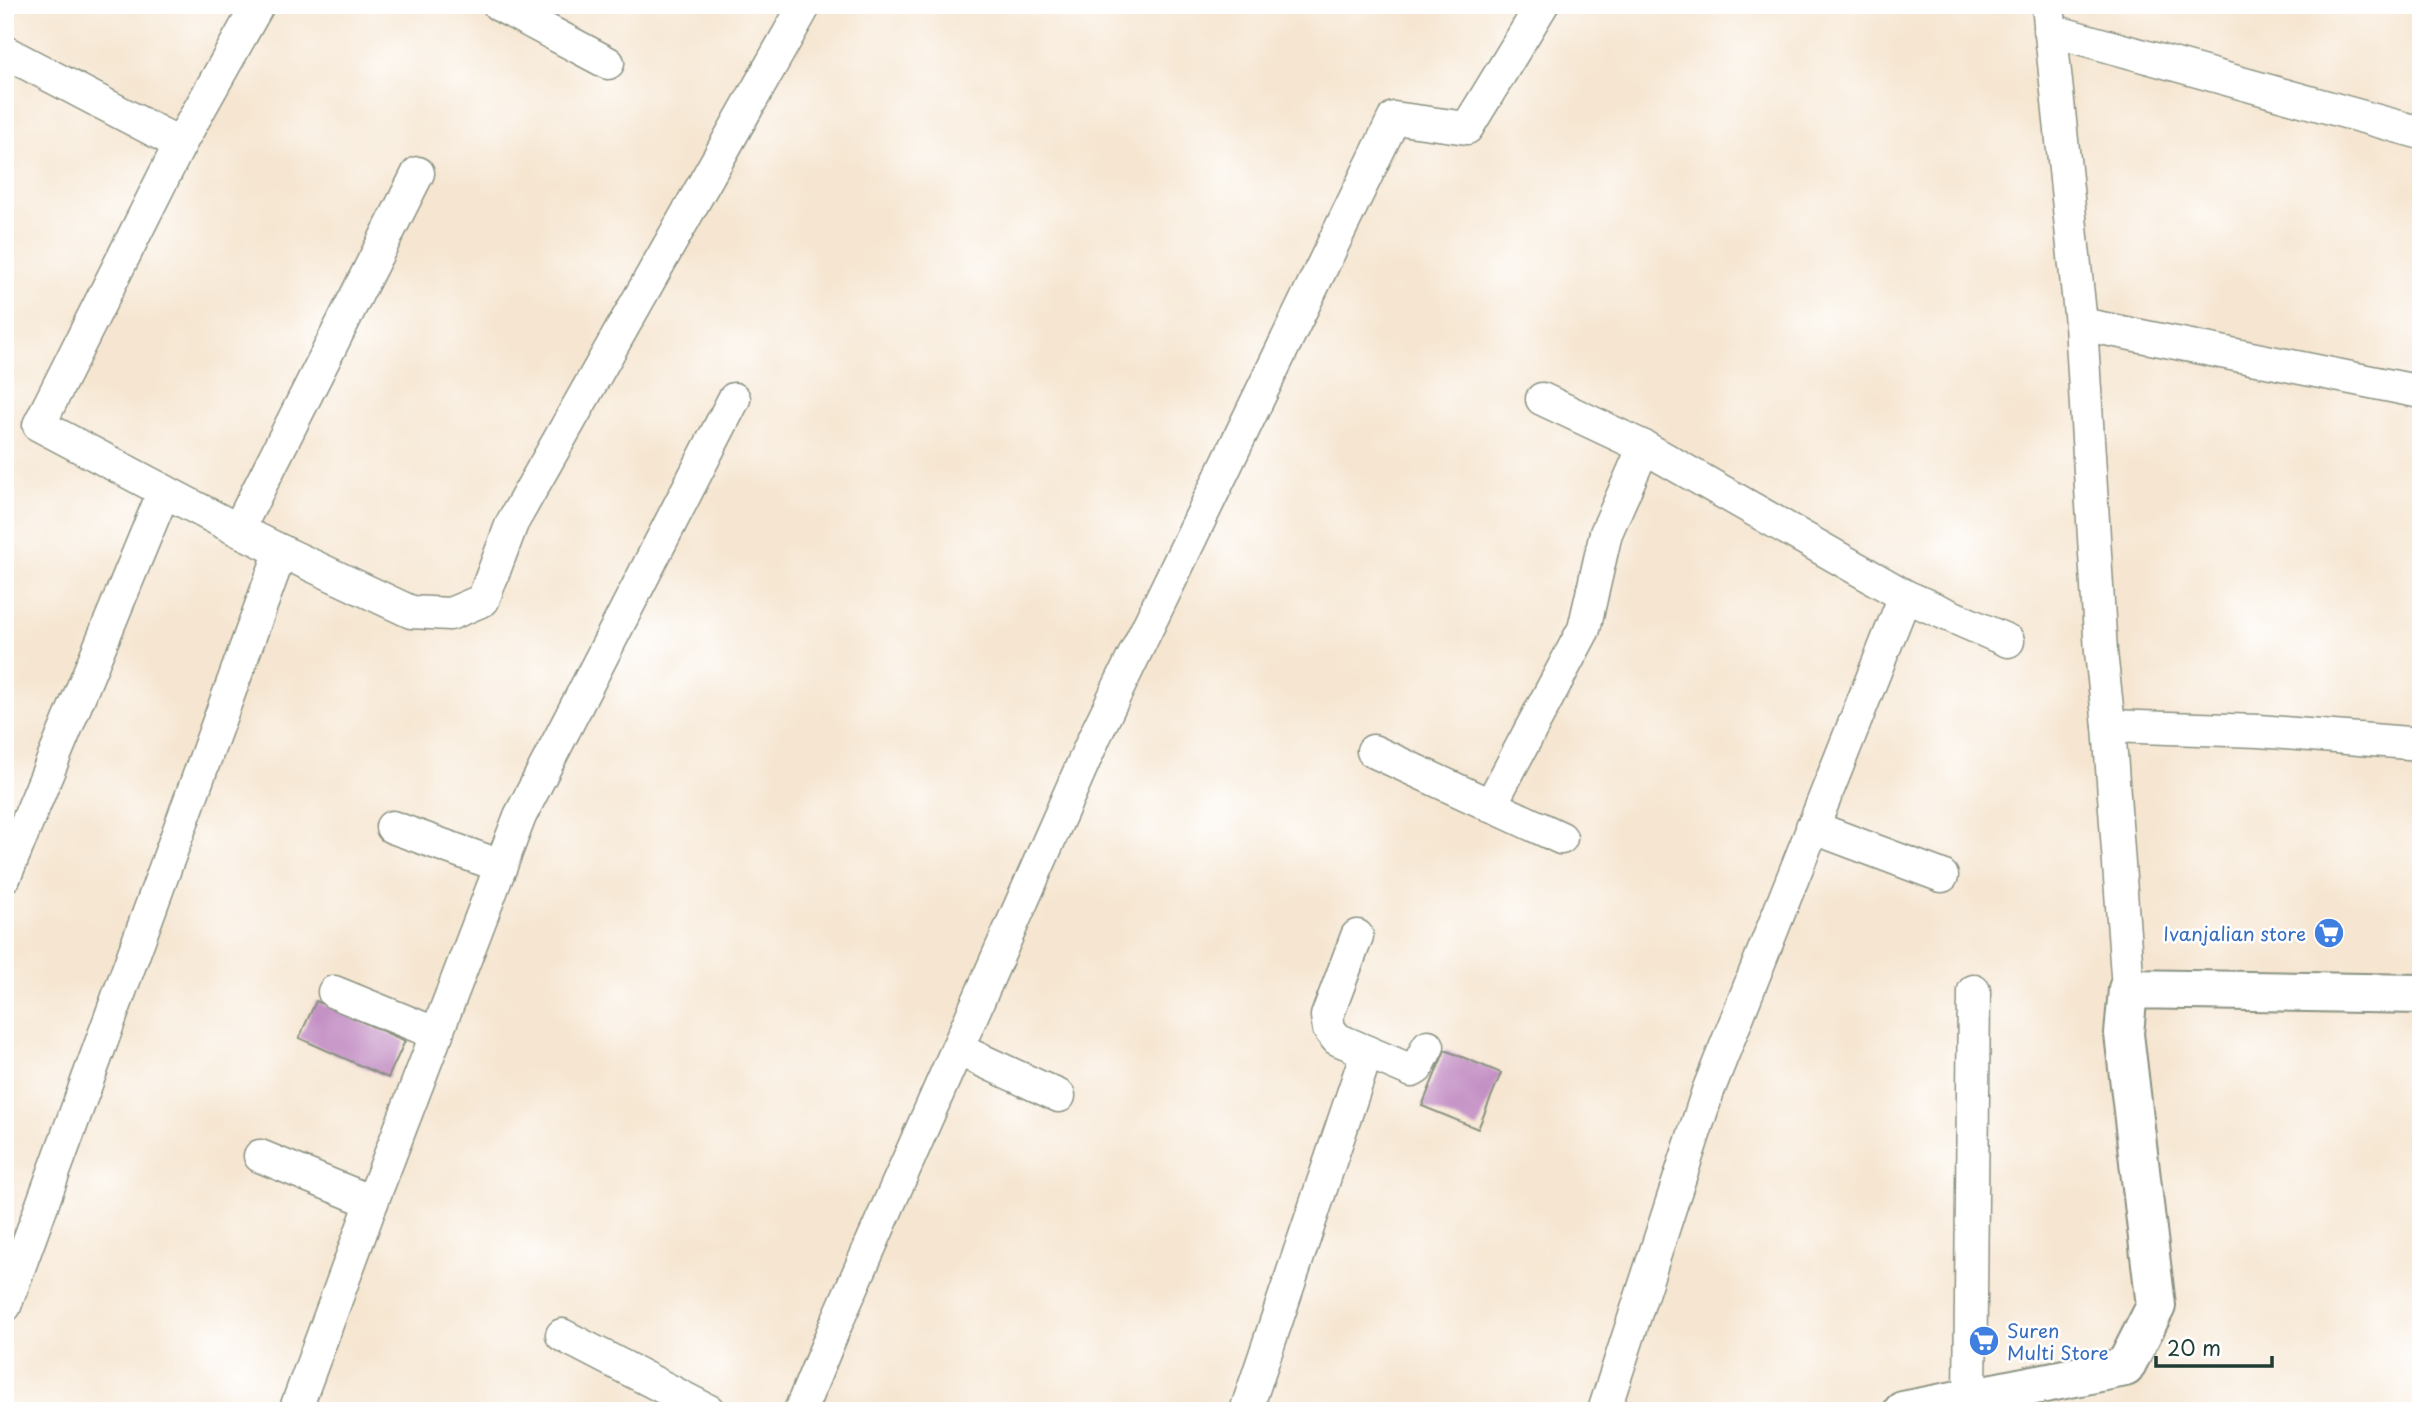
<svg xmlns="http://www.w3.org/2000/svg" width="2426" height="1416" viewBox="0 0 2426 1416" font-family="'Playpen Sans',sans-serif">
<rect width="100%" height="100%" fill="#fff"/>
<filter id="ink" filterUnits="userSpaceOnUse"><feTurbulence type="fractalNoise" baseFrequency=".0143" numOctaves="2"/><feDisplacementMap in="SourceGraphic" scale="14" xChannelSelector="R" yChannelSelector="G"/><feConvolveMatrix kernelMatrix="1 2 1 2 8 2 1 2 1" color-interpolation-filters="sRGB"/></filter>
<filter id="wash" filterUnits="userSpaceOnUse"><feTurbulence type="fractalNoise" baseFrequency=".00686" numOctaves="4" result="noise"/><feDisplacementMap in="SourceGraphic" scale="28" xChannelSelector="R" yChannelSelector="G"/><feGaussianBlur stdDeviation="1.57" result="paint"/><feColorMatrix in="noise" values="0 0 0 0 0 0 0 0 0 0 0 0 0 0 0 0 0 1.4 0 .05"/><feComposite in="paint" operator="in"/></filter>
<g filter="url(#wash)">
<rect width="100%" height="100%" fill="#f6e6d1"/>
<g id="blocks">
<!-- building -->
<g fill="#c491c5">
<path d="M316,1001L405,1041L388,1078L299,1038Z"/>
<path d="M1445,1050L1501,1073L1478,1129L1422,1106Z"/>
</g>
</g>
</g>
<g filter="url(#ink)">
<use href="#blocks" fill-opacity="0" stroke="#8a9282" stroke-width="2"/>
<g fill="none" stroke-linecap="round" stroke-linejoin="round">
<!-- minor casing -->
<g stroke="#8a9282" stroke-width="35">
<g id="minor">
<path d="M499,5L608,63"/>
<path d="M2048,5L2081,324L2101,652L2109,726L2128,989"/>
<path d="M2050,30L2421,133"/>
<path d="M5,52L180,144"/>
<path d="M2081,324L2421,392"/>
<path d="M1542,399L1644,447"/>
<path d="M164,491L39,425L180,144L258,5"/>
<path d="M281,551L411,612L450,614L483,600L512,523L805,5"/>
<path d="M2109,726L2259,731L2421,744"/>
<path d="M1373,751L1561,838"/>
<path d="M1490,806L1584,629L1606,533L1644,447L1905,596"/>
<path d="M392,827L501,866"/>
<path d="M1812,827L1942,876"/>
<path d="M5,876L164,491L238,530L418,173"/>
<path d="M1357,936L1327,1016L1329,1029L1337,1039L1412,1071L1417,1068L1428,1046"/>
<path d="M334,992L437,1034"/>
<path d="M957,1049L1059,1096"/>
<path d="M260,1156L372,1202"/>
<path d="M5,1306L281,551L238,530"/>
<path d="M562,1335L709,1411"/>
<path d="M1970,1398L1974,991"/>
<path d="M295,1411L372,1202L520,816L734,399"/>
<path d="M800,1411L836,1324L1095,736L1394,118L1467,128L1542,5"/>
<path d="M1246,1411L1367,1052"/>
<path d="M1604,1411L1708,1091L1905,596L2008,641"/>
</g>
</g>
<!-- tertiary casing -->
<g stroke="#8a9282" stroke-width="42">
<path id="tertiary" d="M1903,1411L2125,1367L2156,1306L2124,1034L2128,989L2421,994"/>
</g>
<!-- minor -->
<use href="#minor" stroke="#fff" stroke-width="32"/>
<!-- tertiary -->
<use href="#tertiary" stroke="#fff" stroke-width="38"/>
</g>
</g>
<!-- icons -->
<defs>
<g id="supermarket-disc" transform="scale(1.575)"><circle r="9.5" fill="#3f7fe0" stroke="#fff"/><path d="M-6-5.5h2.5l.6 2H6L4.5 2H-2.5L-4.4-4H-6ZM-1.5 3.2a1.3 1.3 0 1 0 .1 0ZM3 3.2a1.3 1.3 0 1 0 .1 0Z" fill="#fff"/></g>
</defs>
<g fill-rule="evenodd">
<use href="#supermarket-disc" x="2329" y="933"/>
<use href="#supermarket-disc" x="1984" y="1341"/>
</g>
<g text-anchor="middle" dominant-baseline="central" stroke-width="5" stroke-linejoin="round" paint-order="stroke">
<!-- shop labels -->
<g font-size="19" fill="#366cbe" stroke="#fff" text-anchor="end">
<text x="2306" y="933">Ivanjalian store</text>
<text x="2007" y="1330" text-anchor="start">Suren<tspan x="2007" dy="22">Multi Store</tspan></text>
</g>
</g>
<!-- margin -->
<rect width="2426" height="1416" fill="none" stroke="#fff" stroke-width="28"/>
<!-- scale -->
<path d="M2156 1356v10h116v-10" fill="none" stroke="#1f3d34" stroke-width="3.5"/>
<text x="2167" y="1356" font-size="21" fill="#1f3d34" stroke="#ffffff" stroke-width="5" paint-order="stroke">20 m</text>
</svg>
